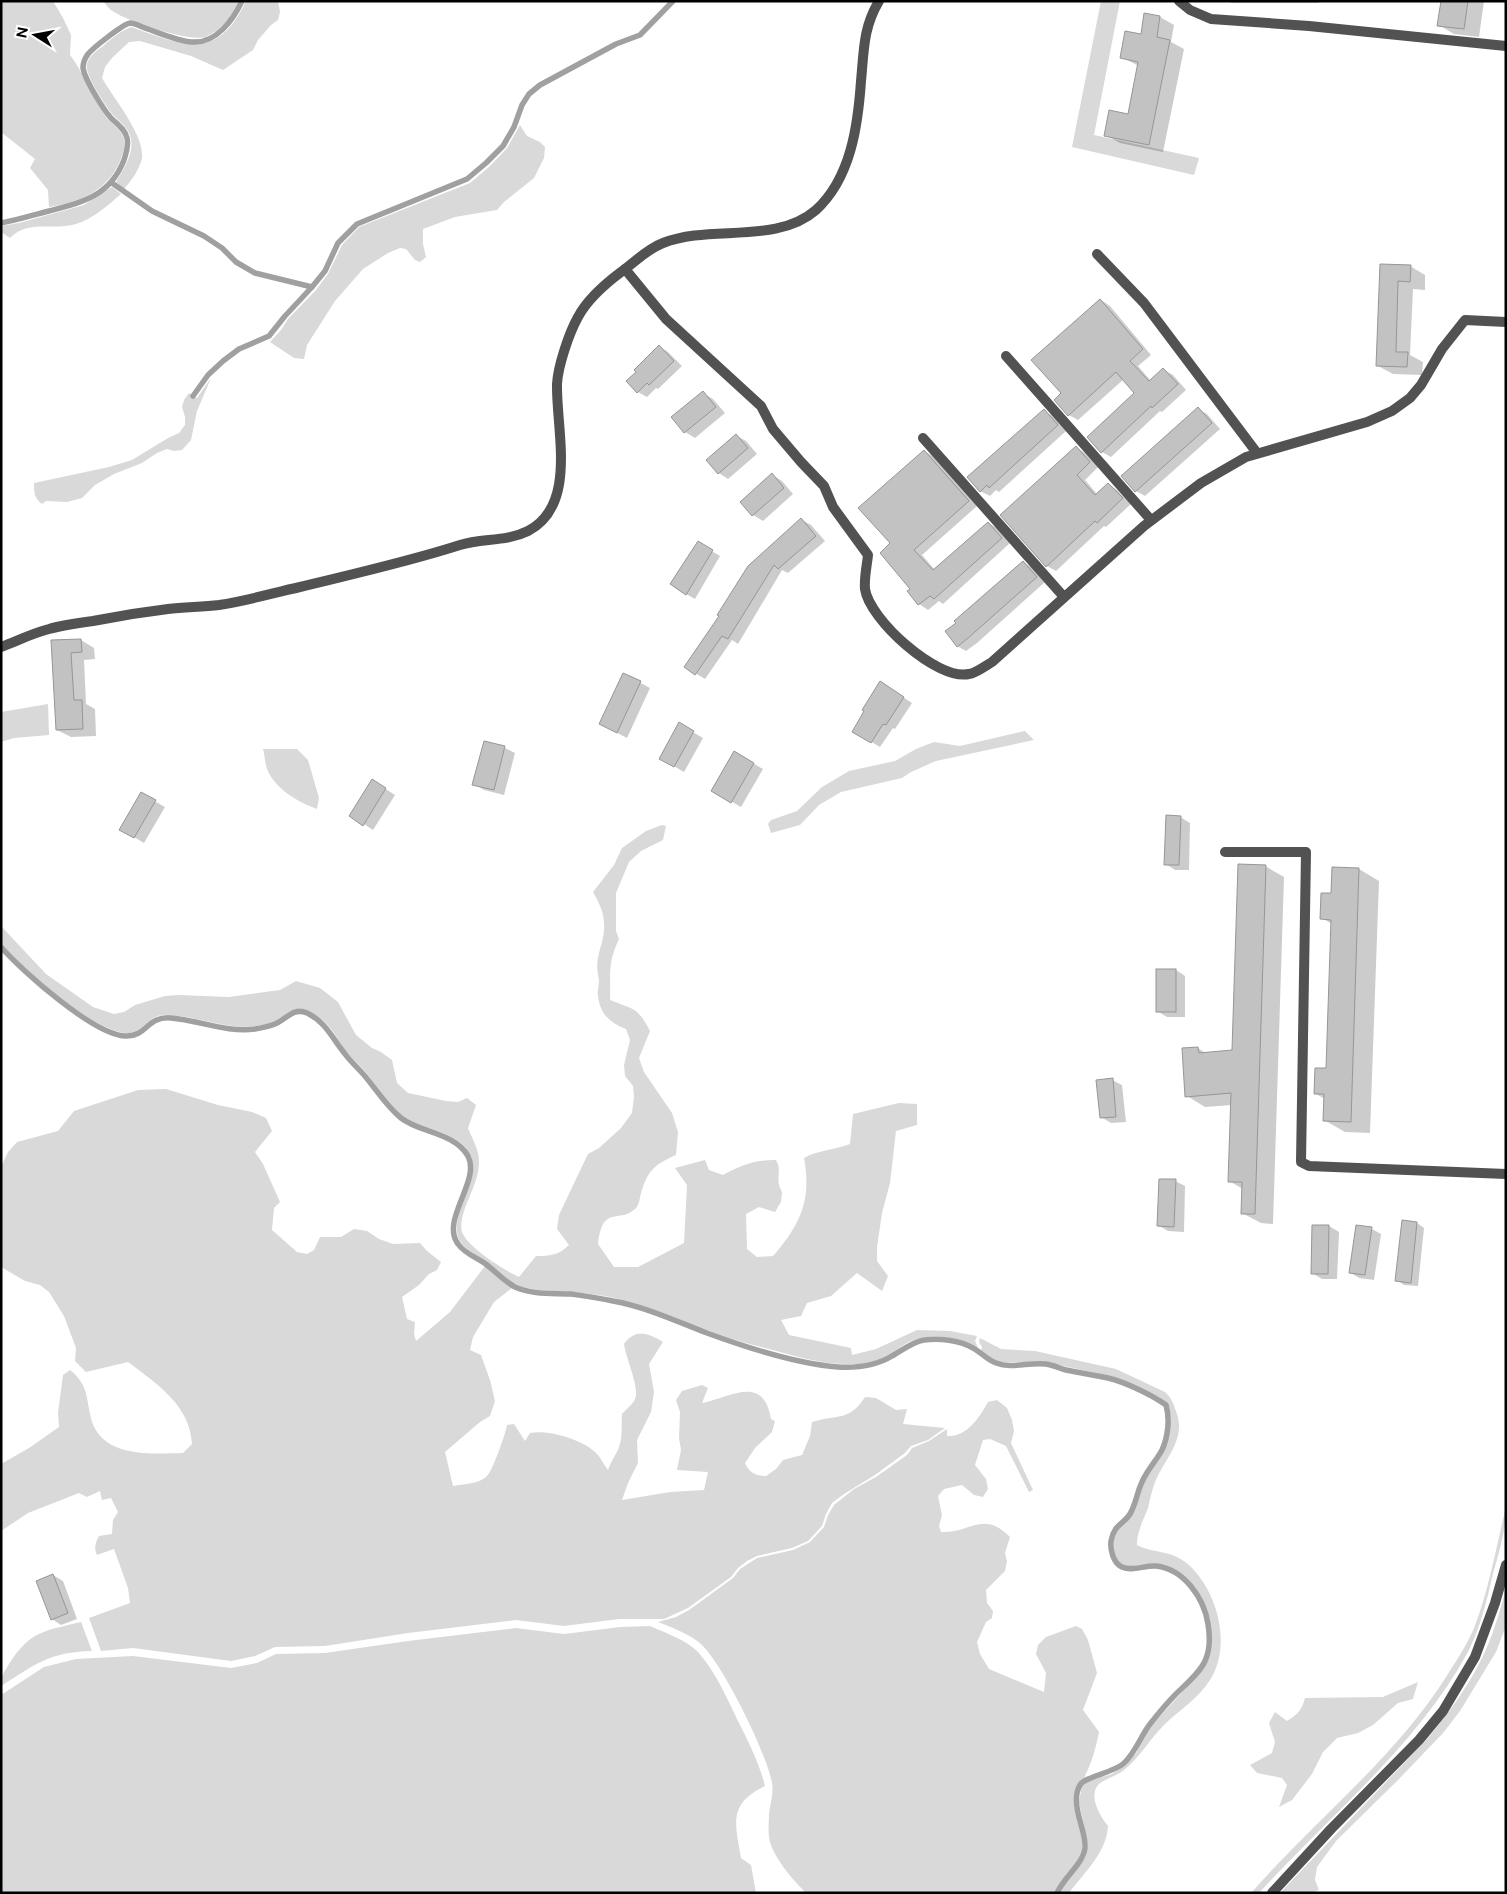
<svg xmlns="http://www.w3.org/2000/svg" width="1507" height="1894" viewBox="0 0 1507 1894" font-family="'Public Sans',sans-serif">
<rect width="100%" height="100%" fill="#fff"/>
<!-- green -->
<g fill="#d9d9d9">
<path d="M1,1H53L63,18L71,35L70,55C85,74 92,99 107,118C113,125 121,129 124,139C126,146 123,154 120,161C107,191 80,202 49,207L48,190L30,168L35,159L1,132Z"/>
<path d="M103,1H239C232,16 221,31 205,37C189,42 130,22 114,12C110,10 106,5 103,1Z"/>
<path d="M246,1H278L280,12L278,20L271,25L258,40L253,50L223,70L191,56L140,41L129,42L112,58L105,67L102,78C113,98 149,140 141,162C137,173 131,181 124,189L116,182C123,170 134,154 131,139C129,128 120,122 113,115C106,106 84,74 87,64C89,56 96,51 102,47C111,39 120,31 131,27C183,45 217,63 246,1Z"/>
<path d="M1101,1H1120L1094,135L1199,158L1194,175L1072,147Z"/>
<path d="M520,125L527,136L540,142L545,147L544,158L534,178L504,202L497,210L455,217L423,229V244L426,257L420,262L415,260L406,249L400,248L388,253L363,269L335,301L307,345L304,359L294,358L270,342L281,330L288,319L316,290L328,274L342,245L359,227L470,183L489,167L507,148Z"/>
<path d="M112,187L121,194C108,205 93,219 76,224C54,231 28,219 10,238L1,232V226L19,223L84,205Z"/>
<path d="M211,378L197,411L191,440L182,450L174,451L167,449L157,453L142,463L114,474L95,485L82,498L67,502L46,501L42,504C34,498 34,492 34,483L109,467L132,460L168,438L179,433L185,425V417L182,407L184,400L189,393L197,398Z"/>
<path d="M48,704L49,735L14,738L1,742V712Z"/>
<path d="M1025,731L1034,740L936,761L911,772L902,778L841,792L819,805L800,825L771,833L768,824L771,820L797,811L822,787L849,771L895,761L916,749L934,742L960,746Z"/>
<path d="M263,749H297L308,760L319,798L317,809C298,802 275,789 267,769C265,763 265,756 263,749Z"/>
<path d="M662,825L666,826L663,840L641,851L629,862L616,893V931L619,939C607,964 611,974 610,1000C634,1010 637,1006 650,1031L639,1058L644,1072L672,1113L678,1132L676,1155C654,1165 648,1170 641,1193C640,1197 639,1205 636,1208C619,1225 603,1203 598,1244L614,1267H638L684,1243L687,1185L675,1168L705,1160L709,1170L723,1175C742,1165 754,1160 776,1160C783,1171 774,1178 782,1192L781,1202L775,1212L759,1207L746,1214L747,1249L757,1257L773,1256C800,1225 812,1200 804,1158C818,1150 835,1150 850,1144L853,1114L899,1103L917,1104V1125L896,1131L890,1183L882,1213L877,1247V1261L888,1276L882,1291L857,1273L831,1296L807,1303L801,1316L781,1320L789,1335L851,1348L852,1355L876,1349L917,1330L950,1331L977,1336L975,1341L978,1348C962,1337 932,1333 914,1340C904,1343 896,1351 888,1356C875,1362 860,1365 846,1364C824,1364 802,1358 780,1352C757,1346 733,1340 710,1331C679,1319 650,1307 618,1299C603,1295 585,1293 570,1292C552,1290 532,1292 515,1284C505,1279 496,1269 486,1262C479,1256 468,1251 462,1244C443,1222 482,1182 471,1156C459,1130 424,1131 404,1117C389,1107 379,1089 368,1075C362,1067 354,1061 347,1053C337,1040 332,1025 317,1016C298,1004 295,1008 279,1019C273,1023 263,1025 256,1026C230,1030 198,1017 171,1015C145,1013 147,1032 128,1033C98,1035 20,967 1,943V926L46,974L93,1007L114,1014L124,1012L135,1005L165,996L178,995L229,997L280,990L296,981L320,988L338,1002L356,1035L372,1048L381,1052L392,1060L397,1083L408,1093L446,1101L458,1102L467,1098L476,1105L468,1128C472,1139 479,1149 479,1161C479,1175 474,1186 469,1198C465,1207 459,1223 462,1232C467,1247 504,1270 519,1277L536,1256C550,1256 559,1255 569,1245L557,1229L559,1215L576,1179L588,1154L599,1148L621,1128L632,1113L634,1097L633,1086L625,1076L624,1065L630,1040L626,1029C610,1023 600,1014 598,996C597,991 599,986 599,981C598,973 596,966 598,958C600,946 605,937 604,924C604,912 599,903 593,892L614,865L622,848L646,831Z"/>
<path d="M166,1089L218,1105L252,1112L266,1118L272,1131L255,1152L263,1164L280,1202L274,1208L272,1230L297,1252L307,1254L314,1250L320,1237H341L354,1229L367,1231L379,1239L393,1244L420,1243L427,1251L441,1262L437,1270L429,1274L419,1285L402,1297L407,1319L415,1322L414,1334L416,1341L450,1312L485,1266L512,1288L494,1302L473,1337L470,1350L481,1355L490,1380L495,1401L490,1416L480,1422L445,1452L453,1486C464,1484 479,1484 487,1476C492,1472 506,1433 507,1425L514,1424L525,1441L530,1433C548,1429 585,1440 597,1454C601,1458 604,1465 608,1470C611,1461 616,1455 619,1447C623,1436 621,1425 622,1414C626,1409 633,1404 635,1399C640,1388 626,1359 624,1344C636,1328 648,1333 663,1342L649,1364L654,1392L651,1412L637,1440L638,1463L628,1483L622,1500L670,1492L704,1490L708,1472L677,1470L681,1450L679,1438L680,1412L676,1400L682,1391L702,1385L708,1388L702,1403C730,1398 763,1373 771,1419L775,1421L772,1432L755,1448L745,1463C749,1472 755,1476 766,1476L776,1469L783,1460L802,1455L810,1436L812,1422C837,1414 849,1422 865,1397L876,1398L896,1410L907,1409L903,1424L945,1428L928,1440L911,1446L905,1453L875,1475L844,1494L832,1503L826,1514L822,1526L808,1541L792,1548L757,1556L747,1561L738,1568L731,1577L688,1608L664,1619H619L564,1626L516,1620L408,1633L325,1646L275,1647L255,1656L231,1661L133,1648L101,1651L89,1618L130,1603L128,1588L114,1549L97,1555C94,1548 95,1543 99,1536L112,1534L113,1520L118,1512L111,1498L102,1500L100,1491L87,1497L79,1493L28,1513L1,1531V1464L29,1448L59,1427L58,1413L63,1375L70,1370C87,1384 86,1394 90,1414C98,1458 148,1454 183,1453L192,1444C190,1405 157,1384 128,1362L86,1372L75,1361L76,1348L64,1316L49,1292L40,1285L25,1281L1,1267V1167L8,1152L17,1142L58,1131L74,1111L138,1090Z"/>
<path d="M980,1338L1001,1349L1035,1351L1116,1369L1165,1392C1171,1397 1173,1403 1176,1411C1187,1439 1165,1458 1155,1482C1152,1490 1150,1499 1148,1508C1143,1521 1137,1531 1137,1545C1154,1554 1171,1549 1189,1565C1218,1592 1232,1646 1210,1680C1199,1698 1179,1710 1164,1725C1150,1739 1140,1757 1124,1770C1117,1776 1102,1780 1098,1785C1088,1797 1101,1817 1108,1826C1107,1852 1084,1873 1069,1893H1059L1070,1875L1080,1865L1086,1855L1088,1845L1079,1802L1082,1786L1086,1782L1112,1774L1125,1765L1137,1752L1143,1736L1154,1723L1194,1679L1206,1663L1210,1649V1623L1203,1602L1195,1588L1187,1579L1167,1567L1155,1564L1131,1567L1123,1566L1117,1560L1114,1551L1113,1542L1116,1532L1121,1524L1130,1518L1143,1482L1164,1450L1170,1420L1167,1404L1159,1397L1114,1377L1045,1362H1000L993,1360L981,1351L982,1347L979,1342Z"/>
<path d="M997,1400L1007,1408L1012,1420L1014,1431L1011,1443L1033,1490L1029,1492L1006,1446L990,1439L983,1440L975,1465L986,1479L988,1489L983,1497L974,1495L962,1485L944,1489L938,1496L942,1515L939,1526L941,1532C970,1534 982,1509 1010,1537L1005,1553L1007,1561L1005,1571L986,1590L987,1603L993,1611L992,1618L986,1622L977,1642L980,1654L989,1669L1044,1692L1046,1673L1036,1654L1038,1645L1046,1637L1076,1626L1082,1629L1088,1640L1097,1673L1083,1710L1099,1732C1096,1747 1092,1762 1085,1776C1082,1783 1077,1785 1075,1793C1072,1811 1087,1841 1081,1854C1076,1867 1062,1878 1055,1893H806C793,1880 771,1855 769,1837C768,1829 769,1821 769,1814C770,1804 774,1793 772,1783C767,1754 723,1665 702,1645C690,1634 673,1628 658,1622L676,1617L689,1610L733,1578L740,1569L757,1558L793,1550L810,1542L824,1527L828,1515L834,1505L854,1489L876,1477L907,1455L912,1448L929,1441L947,1429V1436C967,1437 979,1418 988,1402Z"/>
<path d="M1506,1507C1506,1531 1499,1552 1493,1574C1487,1599 1481,1626 1469,1650C1418,1745 1331,1814 1259,1893H1251C1315,1820 1394,1759 1446,1677C1456,1661 1467,1645 1474,1628C1489,1590 1496,1547 1506,1507Z"/>
<path d="M1506,1589V1626L1496,1652L1460,1711L1443,1733L1398,1780L1336,1841L1317,1867L1315,1880L1319,1890L1310,1893H1280L1428,1738C1448,1714 1466,1689 1480,1662C1492,1639 1499,1614 1506,1589Z"/>
<path d="M81,1622L92,1651C49,1652 36,1664 1,1686C1,1675 4,1673 9,1664C30,1631 44,1631 81,1622Z"/>
<path d="M650,1626C666,1633 686,1640 698,1652C715,1671 726,1696 737,1719C748,1741 759,1762 765,1786C728,1804 735,1823 741,1858L751,1865L756,1893H1V1695L44,1667L76,1659L133,1656L231,1668L257,1663L276,1654L325,1653L408,1641L516,1628L564,1634L620,1627Z"/>
<path d="M1418,1682L1413,1699L1398,1703L1373,1725L1358,1733L1337,1738L1323,1752L1312,1774L1292,1800L1279,1807L1287,1785L1282,1778L1257,1773L1250,1765L1272,1753L1275,1742L1269,1723L1275,1712L1287,1721C1297,1715 1302,1710 1305,1698L1383,1697Z"/>
</g>
<!-- shadow -->
<g fill="#0003">
<path d="M1229,1H1319V3H1231Z"/>
<path d="M1442,1H1484L1479,37L1454,34L1439,25Z"/>
<path d="M1145,14L1160,17L1174,25L1171,42L1184,49L1163,152L1120,143L1105,135L1129,115L1139,66L1121,57L1142,35Z"/>
<path d="M1381,265L1410,266L1425,275V290L1413,289L1410,355L1423,362L1422,375L1393,374L1378,366Z"/>
<path d="M1101,300L1110,306L1151,355L1138,366L1151,381L1164,370L1173,375L1186,390L1162,412L1160,411L1111,457L1102,452L1136,393L1124,379L1078,420L1069,415L1062,393Z"/>
<path d="M660,347L668,352L682,366L658,389L656,388L647,397L638,392Z"/>
<path d="M703,393L713,399L725,413L695,438L685,432Z"/>
<path d="M1198,409L1207,414L1220,429L1145,496L1136,491Z"/>
<path d="M1044,411L1053,416L1066,431L999,492L996,490L990,496L980,491Z"/>
<path d="M737,436L746,441L757,454L728,479L719,473Z"/>
<path d="M1076,447L1085,453L1098,467L1085,480L1097,494L1108,484L1117,490L1131,504L1106,527L1104,526L1056,571L1047,566Z"/>
<path d="M924,451L933,456L977,506L922,555L935,570L988,523L997,528L1010,543L943,604L939,601L928,610L919,604L909,592L912,589L891,543Z"/>
<path d="M772,475L782,481L793,494L763,521L753,515L742,502Z"/>
<path d="M802,520L811,525L825,541L788,573L782,570L738,644L732,640L705,679L685,667Z"/>
<path d="M698,543L720,556L695,599L686,594Z"/>
<path d="M1023,562L1031,567L1045,582L977,643L966,651L957,646Z"/>
<path d="M81,640L94,648L95,659L84,660L86,704L95,709L96,736L71,737L57,730L52,641Z"/>
<path d="M624,674L650,688L627,738L600,724Z"/>
<path d="M889,688L912,703L895,729L893,728L880,747L854,731Z"/>
<path d="M679,724L703,738L684,772L660,758Z"/>
<path d="M485,742L505,748L515,753L504,795L484,790L474,784Z"/>
<path d="M735,753L763,769L741,807L713,791Z"/>
<path d="M373,781L395,795L373,830L364,824Z"/>
<path d="M142,794L165,807L144,843L121,829Z"/>
<path d="M1180,817L1190,823L1189,870H1175L1166,864Z"/>
<path d="M1265,866L1284,877L1273,1224L1261,1223L1242,1213L1243,1189L1229,1181L1232,1105L1205,1107L1187,1096L1198,1048L1207,1054L1233,1051Z"/>
<path d="M1359,869L1379,881L1370,1133L1345,1132L1324,1120L1325,1099L1316,1094L1327,1070L1332,924L1322,918Z"/>
<path d="M1176,970L1185,976V1017H1167L1157,1011Z"/>
<path d="M1112,1080L1122,1085L1126,1122L1111,1123L1101,1117Z"/>
<path d="M1175,1181L1185,1186L1184,1232L1168,1231L1158,1225Z"/>
<path d="M1417,1223L1424,1228L1418,1286L1404,1285L1397,1280Z"/>
<path d="M1329,1226L1339,1232L1337,1279H1322L1312,1273Z"/>
<path d="M1357,1226L1372,1229L1381,1234L1374,1280L1359,1278L1351,1273Z"/>
<path d="M53,1575L63,1581L77,1619L61,1625L52,1619Z"/>
</g>
<g fill="none" stroke-linecap="round" stroke-linejoin="round">
<!-- stream -->
<g stroke="#a0a0a0" stroke-width="5.5">
<path d="M112,183L152,211L204,236L222,248L236,262L255,273L312,287"/>
<path d="M1,223C18,220 33,215 49,211C83,202 110,196 124,160C126,154 129,145 127,138C125,129 117,124 111,118C103,109 85,80 83,68C83,63 85,58 88,54C93,48 123,24 130,23C136,23 143,28 148,29C162,34 178,41 192,42C216,44 233,20 242,1"/>
<path d="M193,396L208,375L223,361L239,349L269,336L285,316L312,287L325,271L338,243L357,224L467,179L486,163L503,146L514,127L522,105L529,94L540,85L616,44L640,35L673,1"/>
<path d="M1,947C22,971 96,1037 127,1036C147,1036 147,1016 171,1018C198,1020 227,1033 255,1029C261,1028 270,1026 275,1024C287,1019 293,1007 307,1013C326,1022 332,1038 345,1054C350,1061 358,1068 364,1075C376,1089 386,1106 401,1118C420,1133 454,1132 468,1156C481,1181 440,1220 458,1244C465,1254 478,1258 487,1265C496,1272 505,1282 515,1287C533,1295 552,1293 571,1294C585,1296 600,1298 613,1301C646,1307 676,1321 707,1333C745,1347 797,1364 838,1367C857,1368 876,1366 892,1356C903,1350 912,1342 924,1340C939,1338 959,1340 973,1348C981,1352 987,1360 996,1363C1012,1369 1029,1362 1046,1364C1053,1365 1059,1368 1066,1370C1080,1373 1094,1375 1108,1378C1125,1382 1152,1395 1166,1405C1170,1419 1168,1437 1162,1450C1156,1461 1147,1470 1142,1482C1137,1492 1136,1504 1130,1514C1124,1524 1114,1524 1111,1541C1110,1549 1113,1563 1122,1567C1132,1572 1145,1565 1156,1566C1184,1569 1204,1598 1208,1624C1210,1636 1210,1650 1205,1661C1199,1674 1185,1685 1175,1695C1166,1704 1158,1714 1150,1724C1140,1737 1135,1754 1123,1764C1112,1773 1084,1777 1080,1785C1069,1804 1087,1832 1085,1848C1083,1864 1064,1877 1057,1893"/>
</g>
</g>
<!-- building -->
<g fill="#c2c2c2" stroke="#969696">
<path d="M1441,1H1468L1464,29L1437,26Z"/>
<path d="M1144,13L1160,16L1157,37L1170,40L1149,145L1104,136L1109,110L1128,114L1138,62L1120,58L1125,31L1141,34Z"/>
<path d="M1380,264L1411,265L1410,282L1398,281L1396,352H1408L1407,367L1376,366Z"/>
<path d="M1100,299L1143,349L1130,361L1149,381L1163,368L1178,384L1152,408L1151,406L1101,453L1087,437L1134,393L1116,372L1068,416L1054,400L1061,393L1031,360Z"/>
<path d="M659,345L674,361L649,385L647,383L637,393L626,381L636,372L634,370Z"/>
<path d="M703,391L716,407L684,433L671,417Z"/>
<path d="M1198,407L1212,423L1135,492L1121,476Z"/>
<path d="M1044,409L1058,425L989,488L987,485L980,492L967,477Z"/>
<path d="M736,434L748,448L718,474L706,460Z"/>
<path d="M1076,446L1090,462L1077,475L1095,495L1108,483L1123,498L1097,523L1095,521L1046,567L1000,515Z"/>
<path d="M924,450L969,501L914,550L933,570L988,522L1002,538L934,599L930,596L918,605L907,591L910,589L880,553L890,543L858,508Z"/>
<path d="M772,473L784,488L752,516L740,502Z"/>
<path d="M801,518L816,536L778,569L774,565L728,639L722,636L695,675L684,667L719,616L717,615L748,566Z"/>
<path d="M698,541L713,550L686,595L670,584Z"/>
<path d="M1023,561L1037,577L968,638L957,647L945,631L956,623L954,621Z"/>
<path d="M81,639L82,652L71,653L74,700H82L83,729L56,730L51,640Z"/>
<path d="M623,673L641,681L617,733L599,724Z"/>
<path d="M880,681L904,697L886,725L883,724L871,743L852,732L864,711L862,710Z"/>
<path d="M679,722L694,731L674,767L659,759Z"/>
<path d="M484,741L505,746L494,790L472,785Z"/>
<path d="M734,751L754,763L731,803L711,791Z"/>
<path d="M372,779L386,788L363,826L349,816Z"/>
<path d="M141,792L156,800L134,838L119,830Z"/>
<path d="M1166,815L1181,816L1179,865H1164Z"/>
<path d="M1238,864L1266,865L1255,1214H1241L1242,1182H1228L1231,1093L1185,1097L1182,1048L1198,1047L1199,1053L1232,1050Z"/>
<path d="M1332,867L1359,868L1351,1122L1323,1121L1324,1094H1314L1315,1068H1326L1331,920L1320,919L1321,893H1331Z"/>
<rect x="1156" y="969" width="20" height="43"/>
<path d="M1113,1078L1116,1117L1100,1118L1096,1080Z"/>
<path d="M1159,1179H1176L1174,1227L1157,1226Z"/>
<path d="M1402,1220L1417,1222L1411,1283L1395,1281Z"/>
<path d="M1312,1225H1329L1328,1274H1311Z"/>
<path d="M1356,1225L1372,1227L1365,1275L1349,1273Z"/>
<path d="M53,1574L68,1613L51,1620L36,1581Z"/>
</g>
<g fill="none" stroke-linecap="round" stroke-linejoin="round">
<!-- minor -->
<g stroke="#525252" stroke-width="10">
<path d="M1179,1L1190,10L1211,19L1309,26L1506,46"/>
<path d="M1097,254L1144,303L1257,453"/>
<path d="M625,269L666,319L761,406L773,429L801,462L824,486L833,507L868,555C867,565 864,578 865,589C869,619 937,681 969,674C976,673 985,666 992,662L1144,526L1201,483L1246,457L1367,422L1392,411L1410,398L1421,385L1442,349L1465,320L1506,322"/>
<path d="M1006,356L1151,520"/>
<path d="M923,438L1064,597"/>
<path d="M1,647C17,641 33,633 49,629C63,625 78,623 93,621C118,616 143,612 168,609C185,607 202,607 219,605C246,601 273,593 300,587C353,574 407,562 460,545C482,538 506,542 528,531C578,505 556,430 557,384C558,366 569,333 578,317C587,300 605,284 621,272C635,262 647,249 663,243C710,224 776,245 816,210C851,178 858,125 861,81C864,50 863,28 879,1"/>
<path d="M1225,852H1306L1301,1162L1309,1166L1506,1174"/>
</g>
<!-- tertiary -->
<path stroke="#525252" stroke-width="10" d="M1272,1893L1331,1829L1419,1740L1443,1711L1475,1657L1495,1603L1506,1565"/>
</g>
<!-- border -->
<rect width="1507" height="1894" fill="none" stroke="#000000" stroke-width="5"/>
<!-- north arrow -->
<g transform="translate(35 35) rotate(281)" stroke="#ffffff" stroke-width="4" paint-order="stroke">
<path d="M0-4L9 19L0 12L-9 19Z" fill="#000000"/>
<text y="-8" font-size="14" font-weight="bold" text-anchor="middle" fill="#000000">N</text>
</g>
</svg>
